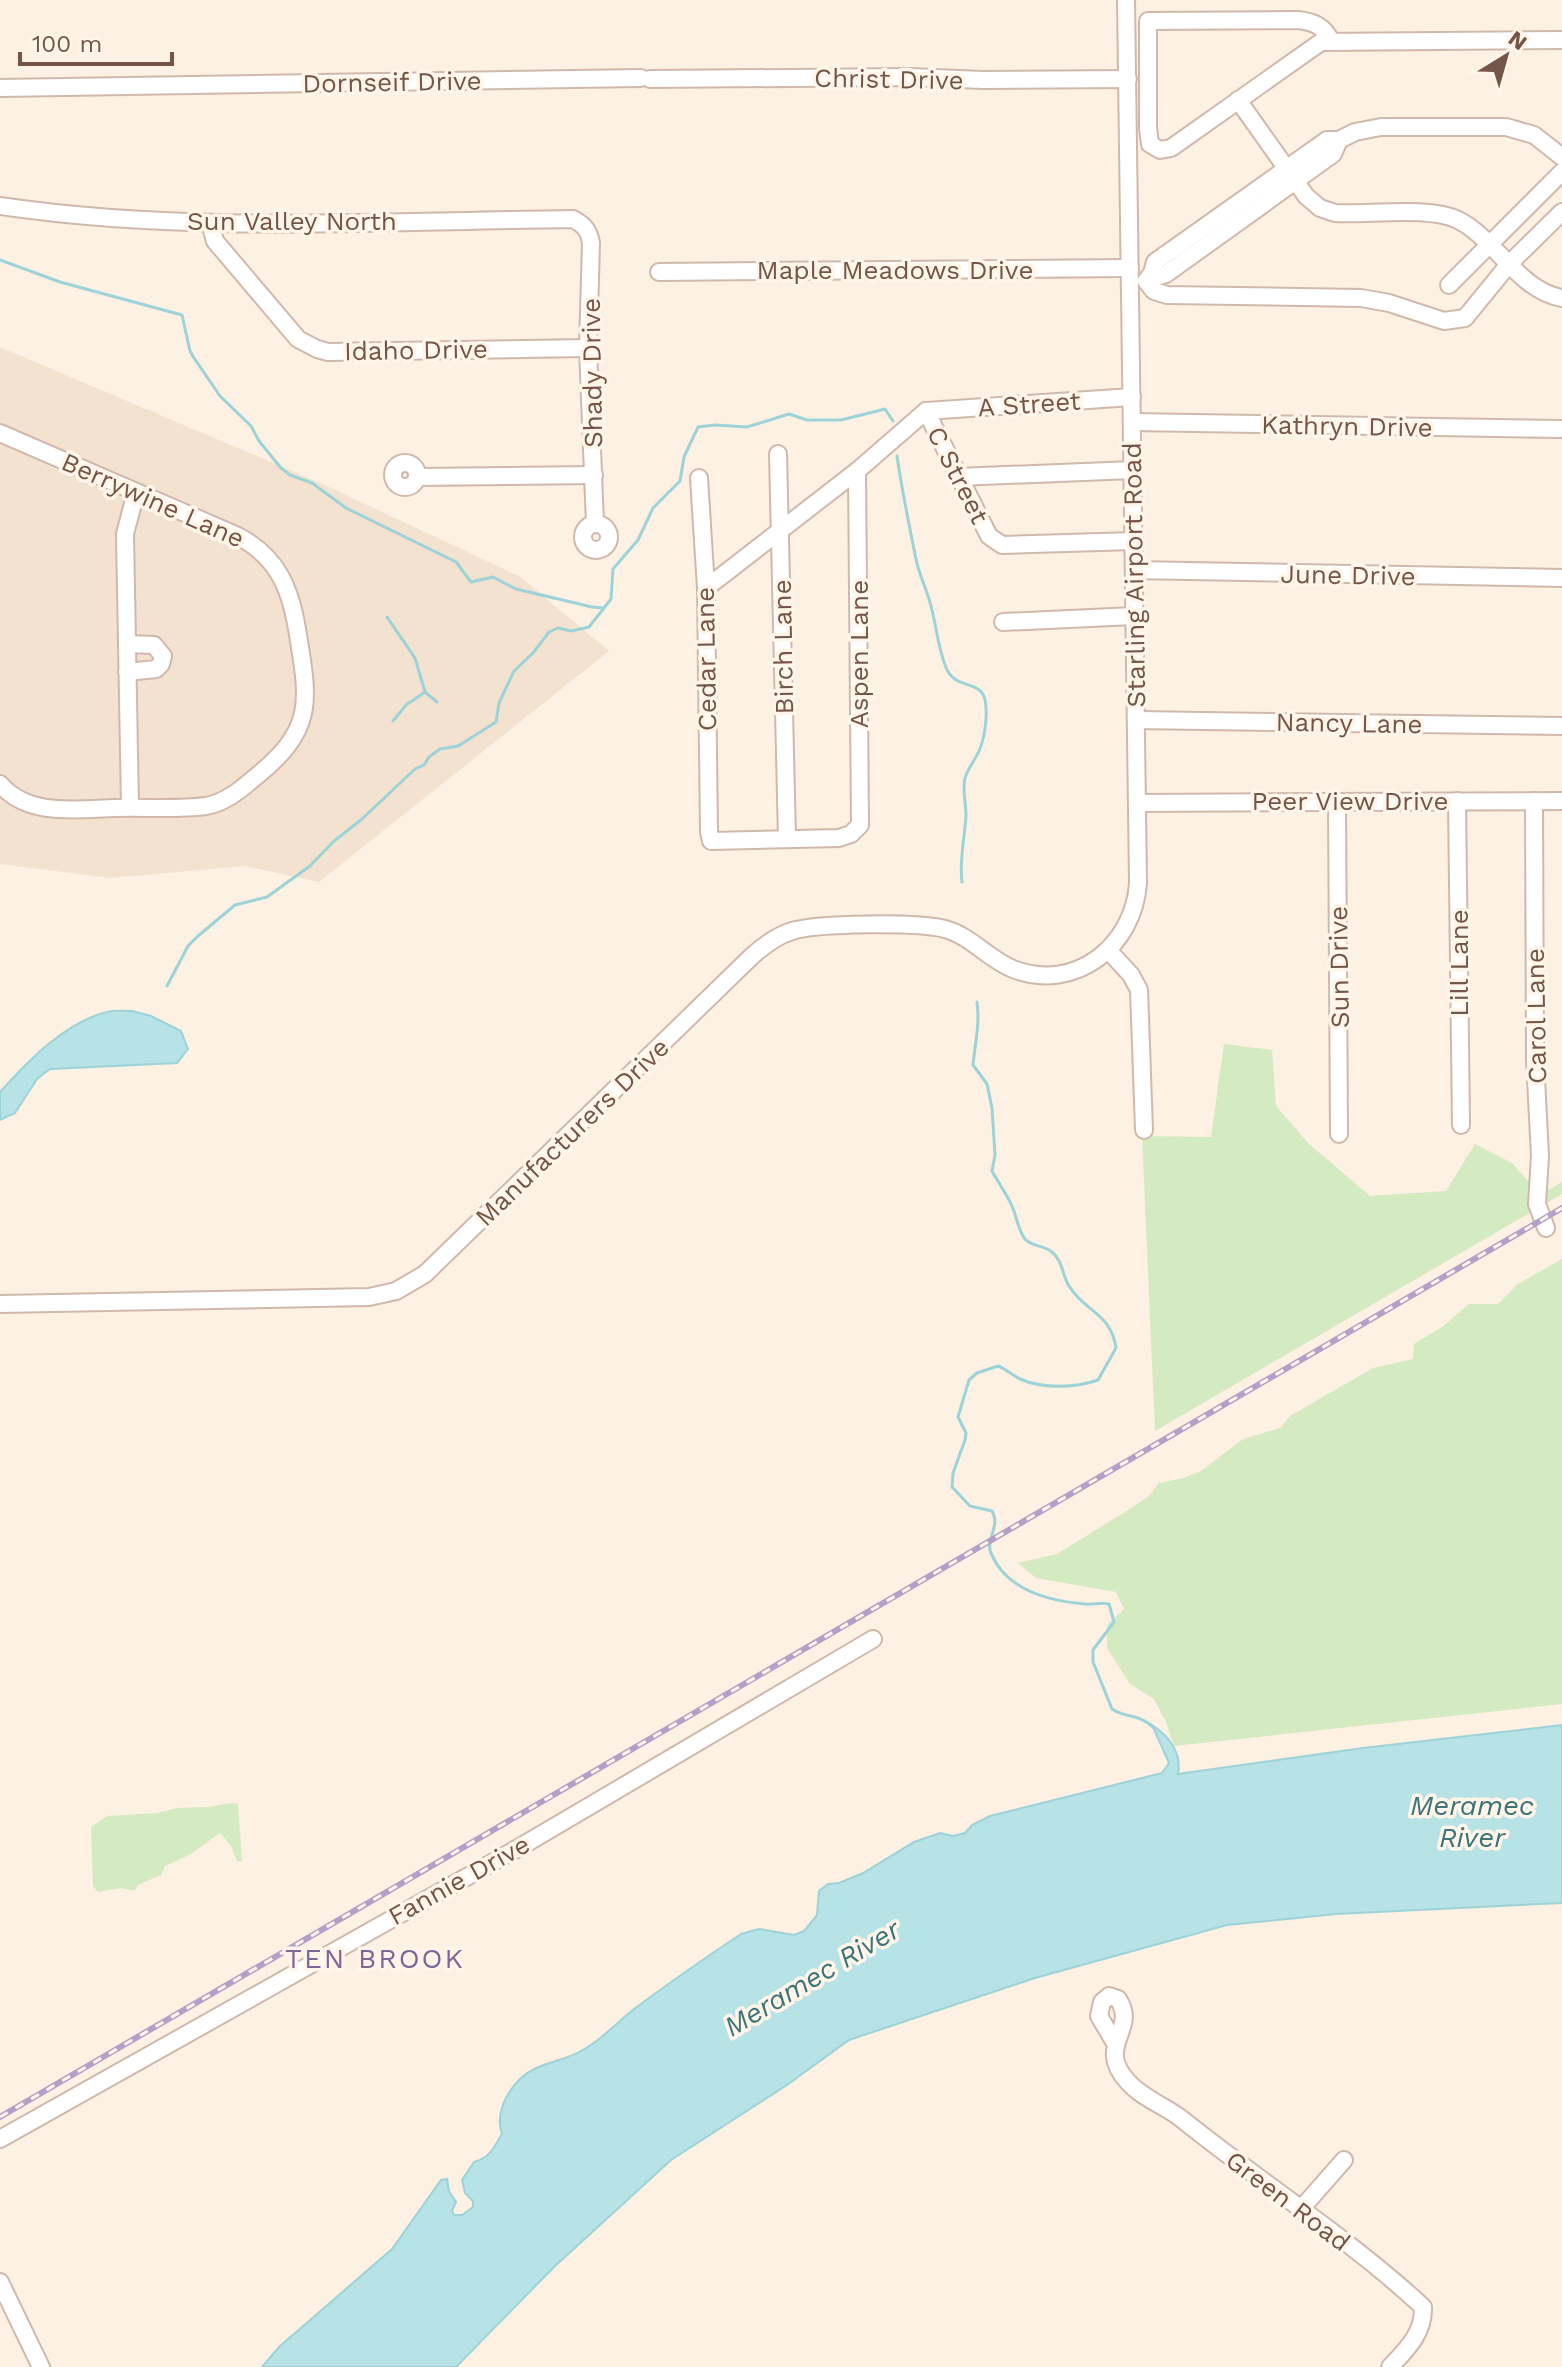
<svg xmlns="http://www.w3.org/2000/svg" width="1562" height="2367" viewBox="0 0 1562 2367" font-family="'Work Sans',sans-serif">
<rect width="100%" height="100%" fill="#fcf1e2"/>
<!-- residential -->
<path fill="#f4e2d1" d="M0,347L318,482L519,576L609,651L319,882L245,866L111,878L0,864Z"/>
<!-- green -->
<g fill="#d4eac1">
<path d="M1224,1044L1272,1050L1276,1106L1309,1144L1370,1196L1446,1191L1475,1144L1512,1163L1540,1195L1562,1182V1194L1155,1431L1142,1136L1211,1137Z"/>
<path d="M1562,1259V1704L1174,1746L1166,1722L1154,1699L1130,1684L1107,1648V1625L1124,1609L1116,1592L1036,1578L1018,1563L1057,1554L1133,1507L1149,1496L1159,1483L1184,1478L1201,1471L1243,1439L1280,1428L1290,1416L1373,1368L1413,1359L1414,1344L1442,1327L1469,1304H1498L1518,1284Z"/>
<path d="M231,1803L238,1804L242,1861H237L231,1846L220,1833L191,1854L165,1866L161,1875L138,1885L134,1891L121,1888L98,1892L93,1886L91,1827L107,1816L158,1813L177,1808L207,1807Z"/>
</g>
<!-- water -->
<g fill="#b7e2e6" stroke="#9dd3d8" stroke-width="2">
<path d="M132,1011L151,1016L181,1031L188,1049L177,1063L50,1069L37,1079L15,1113L0,1120V1092C27,1062 65,1022 107,1012C114,1010 124,1011 132,1011Z"/>
<path d="M1152,1725C1169,1736 1182,1753 1178,1774L1363,1748L1562,1725V1903L1336,1914L1227,1925L1035,1978L849,2040L787,2085L671,2160L554,2267L456,2367H262L279,2347L392,2249L441,2180L447,2179L449,2191L456,2202L452,2211L454,2215H462L473,2207V2201L465,2193L462,2180L474,2162C491,2157 493,2148 502,2134C495,2114 506,2093 520,2079C536,2063 562,2062 581,2051C601,2041 617,2022 634,2009C669,1983 705,1958 741,1934L759,1929L794,1935L804,1931L817,1915L819,1891L828,1884L839,1883L863,1873L914,1842L940,1833L953,1836L965,1833L972,1825L990,1816L1162,1773L1169,1763Z"/>
</g>
<g fill="none" stroke-linecap="round" stroke-linejoin="round">
<!-- stream -->
<g stroke="#9dd3d8" stroke-width="3">
<path d="M0,260L60,282L182,315L190,351L194,358L220,396L251,426L259,441L281,468L290,475L312,483L346,508L456,562L471,582L493,577L516,589L592,607L604,608L611,599L613,569L638,540L653,508L680,481L684,457L698,427L715,425L747,427L789,414L807,420H841L885,409L893,421"/>
<path d="M897,456C902,491 909,525 916,559C919,575 927,590 931,606C936,625 938,646 945,665C955,695 986,674 986,709C987,721 984,740 979,751C975,760 968,768 965,778C962,792 966,802 966,815C965,837 959,859 962,882"/>
<path d="M387,617L415,658L425,692L437,702"/>
<path d="M393,721L406,705L425,692"/>
<path d="M167,986L188,946L198,936L235,905L267,897L310,866L333,842L362,819L415,769L424,765L429,757L440,749L458,746L496,722L499,703L514,671L533,653L549,632L558,628L571,631L589,627L604,608"/>
<path d="M977,1002C980,1024 975,1044 973,1065L987,1084L992,1108L995,1155L992,1171C998,1182 1006,1193 1011,1204C1017,1215 1017,1229 1025,1239C1032,1247 1044,1245 1052,1252C1063,1261 1062,1275 1069,1286C1085,1312 1111,1313 1116,1348L1098,1380C1075,1388 1043,1389 1020,1379C1012,1375 1006,1369 998,1366L977,1373L969,1380L958,1417L966,1433L965,1440L953,1473L952,1487L970,1506L992,1511C1001,1526 985,1540 991,1553C1006,1590 1049,1601 1085,1604C1094,1605 1101,1602 1109,1604L1114,1622L1093,1650V1662L1112,1709C1125,1718 1137,1713 1153,1727"/>
</g>
<!-- minor casing -->
<g stroke="#d0b9ac" stroke-width="20">
<g id="minor">
<path d="M1331,41C1324,26 1314,22 1298,20L1148,21V128L1150,144L1160,150L1171,148L1321,42L1562,40"/>
<path d="M650,79L910,77L983,80L1128,79"/>
<path d="M0,88L641,78"/>
<path d="M1238,100L1306,196L1320,208L1335,213C1368,215 1429,206 1458,220C1495,238 1519,291 1562,298"/>
<path d="M1562,157L1534,135L1506,127H1381L1355,132L1339,140H1327L1155,262L1152,273L1146,281L1154,291L1167,295L1361,298L1389,303L1444,321L1465,318L1509,264L1562,212"/>
<path d="M0,206C189,234 383,221 573,219C584,225 589,230 591,243L588,348L595,524"/>
<path d="M210,223L215,241L298,339L317,349L328,352L588,348"/>
<path d="M659,272L1130,268"/>
<path d="M1152,273L1160,276L1166,274L1333,154L1339,140"/>
<path d="M1449,285L1562,172"/>
<path d="M926,411L989,536L1002,545L1134,541"/>
<path d="M926,411L1132,397"/>
<path d="M1132,422L1562,429"/>
<path d="M0,433L238,536C277,557 290,587 297,629C309,702 316,729 253,779C239,791 224,803 206,806C176,810 144,807 115,808C76,809 28,817 0,784"/>
<path d="M778,454L787,839"/>
<circle cx="405" cy="475" r="12"/>
<path d="M417,477L594,475"/>
<path d="M957,477L1133,470"/>
<path d="M699,478L706,588L709,832L711,841L839,838L851,834L860,825L857,471"/>
<circle cx="596" cy="537" r="13"/>
<path d="M1134,570L1562,578"/>
<path d="M706,588L857,471L926,411"/>
<path d="M1003,622L1134,616"/>
<path d="M127,644L154,645L163,656L161,664L156,669L127,672"/>
<path d="M1136,720L1562,726"/>
<path d="M1337,801L1339,1134"/>
<path d="M1457,801L1461,1125"/>
<path d="M1534,801L1535,1060L1540,1156L1537,1204L1546,1228"/>
<path d="M1137,803L1562,801"/>
<path d="M130,807L125,534L136,492"/>
<path d="M1108,950L1131,975L1139,990L1144,1130"/>
<path d="M0,1304L369,1297L396,1291L425,1274L751,957C763,946 776,936 792,931C819,923 917,922 945,929C971,936 988,959 1013,969C1075,993 1134,946 1138,883L1126,0"/>
<path d="M1115,2043L1099,2016L1102,2002L1109,1996L1118,1999C1139,2030 1094,2045 1128,2082C1143,2099 1166,2106 1183,2120C1260,2182 1351,2240 1423,2307C1424,2333 1407,2349 1390,2367"/>
<path d="M0,2139L520,1847L873,1639"/>
<path d="M1300,2210L1344,2160"/>
<path d="M0,2282L41,2367"/>
</g>
</g>
<!-- minor -->
<use href="#minor" stroke="#fff" stroke-width="16"/>
<!-- rail casing -->
<g stroke="#b2a1c6" stroke-width="6">
<path id="rail" d="M0,2117L1562,1208"/>
</g>
<!-- rail -->
<use href="#rail" stroke="#fff5e9" stroke-width="3" stroke-dasharray="9" stroke-linecap="butt"/>
</g>
<g text-anchor="middle" dominant-baseline="central" stroke-width="7" stroke-linejoin="round" paint-order="stroke">
<!-- street labels -->
<g font-size="26" fill="#745548" stroke="#fff5e9">
<text transform="translate(889 79) rotate(1)">Christ Drive</text>
<text transform="translate(392 82) rotate(-1)">Dornseif Drive</text>
<text x="292" y="221">Sun Valley North</text>
<text x="895" y="270">Maple Meadows Drive</text>
<text transform="translate(416 350) rotate(-1)">Idaho Drive</text>
<text transform="translate(592 373) rotate(-91)">Shady Drive</text>
<text transform="translate(1029 404) rotate(-4)">A Street</text>
<text transform="translate(1347 426) rotate(1)">Kathryn Drive</text>
<text transform="translate(958 475) rotate(63)">C Street</text>
<text transform="translate(153 500) rotate(24)">Berrywine Lane</text>
<text transform="translate(1134 575) rotate(-91)">Starling Airport Road</text>
<text transform="translate(1348 575) rotate(1)">June Drive</text>
<text transform="translate(783 647) rotate(-91)">Birch Lane</text>
<text transform="translate(859 654) rotate(-90)">Aspen Lane</text>
<text transform="translate(706 659) rotate(-91)">Cedar Lane</text>
<text transform="translate(1349 723) rotate(1)">Nancy Lane</text>
<text x="1350" y="801">Peer View Drive</text>
<text transform="translate(1459 963) rotate(-90)">Lill Lane</text>
<text transform="translate(1339 967) rotate(-91)">Sun Drive</text>
<text transform="translate(1536 1016) rotate(-91)">Carol Lane</text>
<text transform="translate(572 1132) rotate(-44)">Manufacturers Drive</text>
<text transform="translate(459 1880) rotate(-29)">Fannie Drive</text>
<text transform="translate(1288 2201) rotate(37)">Green Road</text>
</g>
<!-- water labels -->
<g font-size="28" font-style="italic" fill="#3c747a" stroke="#fff5e9">
<text x="1472" y="1805">Meramec<tspan x="1472" dy="32">River</tspan></text>
<text transform="translate(812 1978) rotate(-31)">Meramec River</text>
</g>
<!-- neighbourhood labels -->
<g font-size="28" letter-spacing="2" fill="#836498" stroke="#fff5e9">
<text x="375" y="1958">TEN BROOK</text>
</g>
</g>
<!-- north arrow -->
<g transform="translate(1506 56) rotate(37)" stroke="#fff5e9" stroke-width="6" paint-order="stroke">
<path d="M0-6L14 30L0 20L-14 30Z" fill="#745548"/>
<text y="-12" font-size="22" font-weight="bold" text-anchor="middle" fill="#745548">N</text>
</g>
<!-- scale -->
<path d="M20 52v12h152v-12" fill="none" stroke="#745548" stroke-width="4"/>
<text x="32" y="52" font-size="24" fill="#745548" stroke="#fff5e9" stroke-width="6" paint-order="stroke">100 m</text>
</svg>
